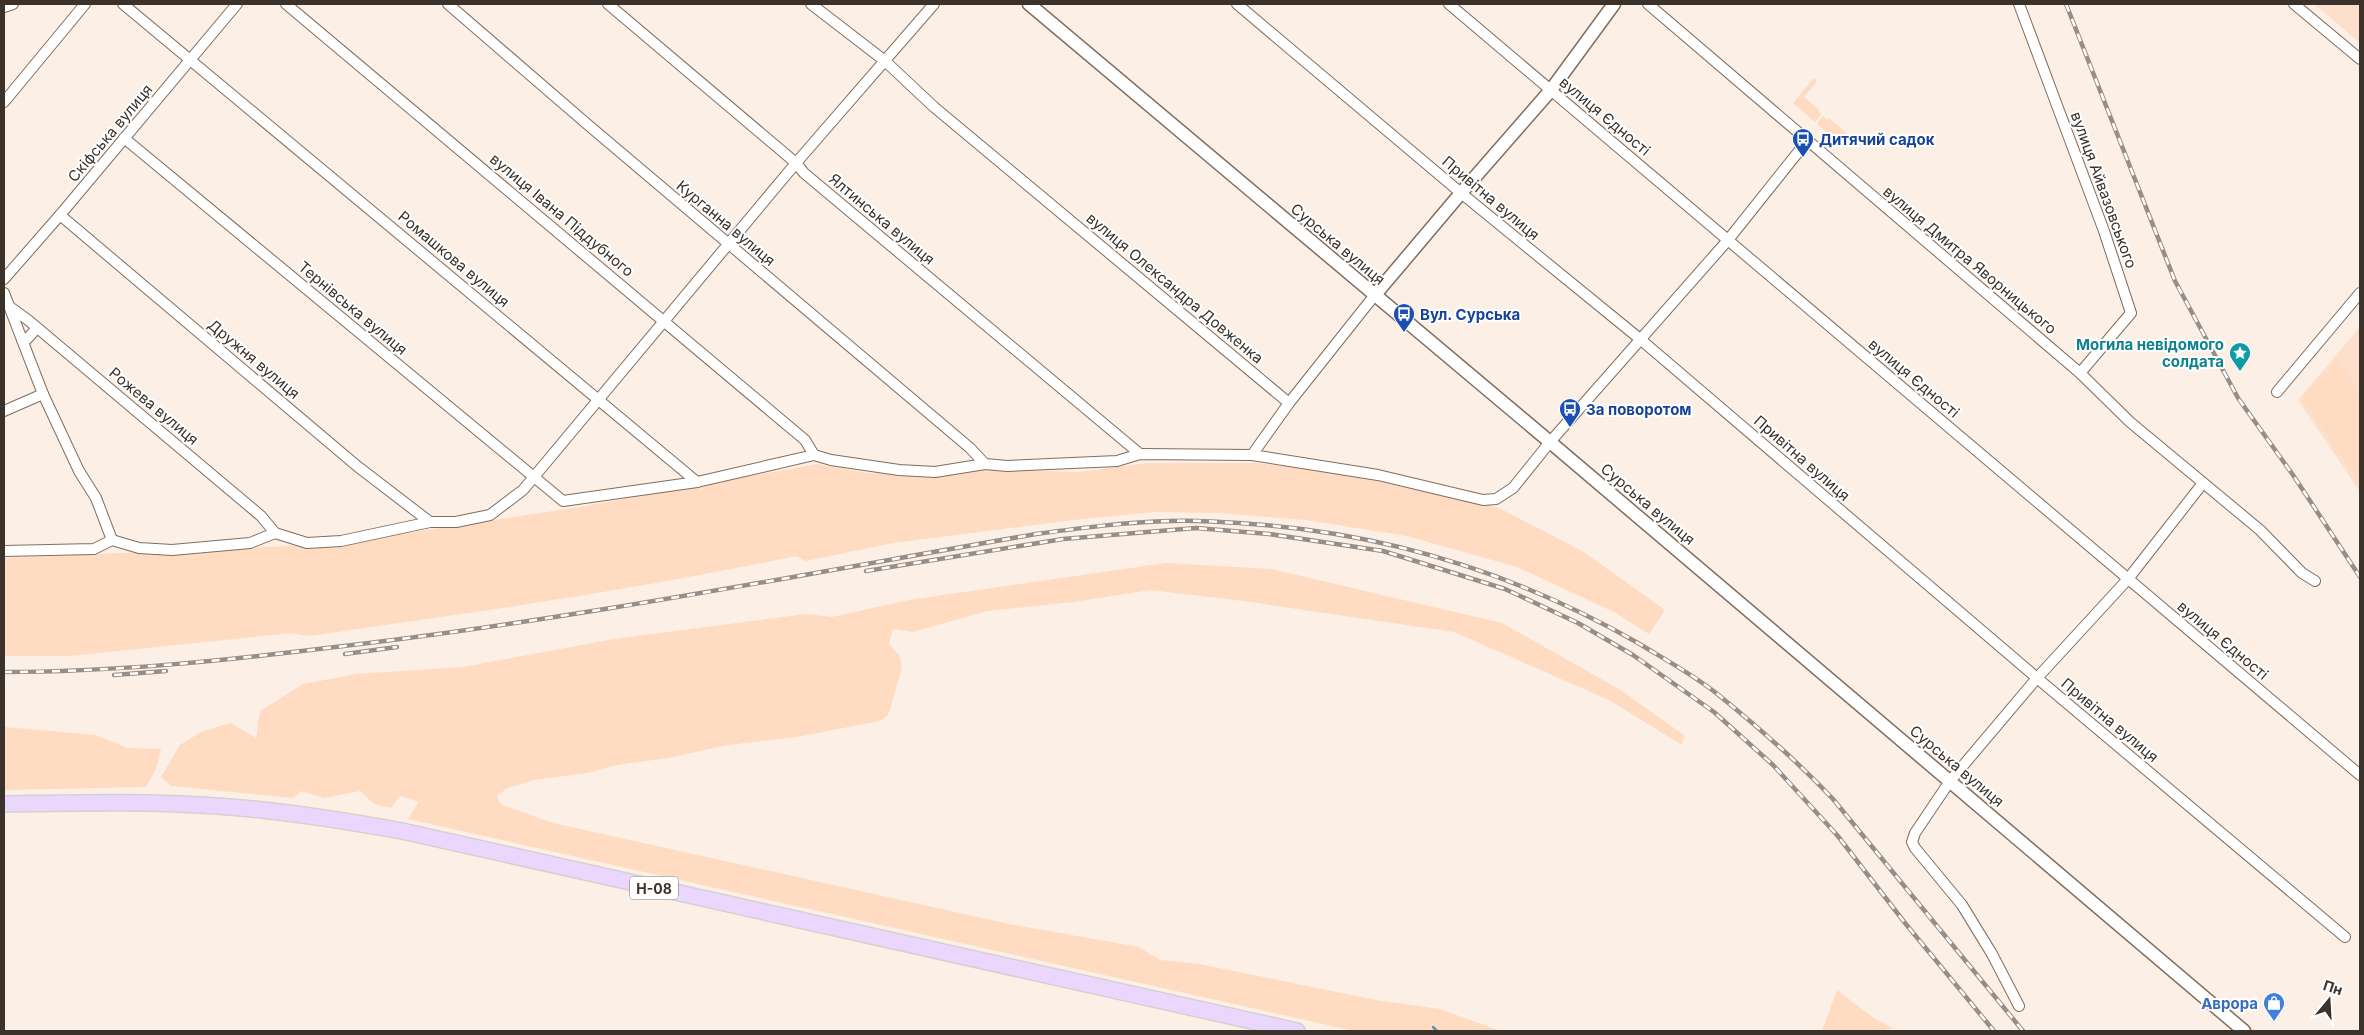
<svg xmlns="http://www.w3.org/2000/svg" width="2364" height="1035" viewBox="0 0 2364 1035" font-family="Inter,sans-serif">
<rect width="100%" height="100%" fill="#fcefe5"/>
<!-- built -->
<g fill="#fde0cb">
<path d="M2314,4H2360V43Z"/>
<path d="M2360,327V492L2298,400Z"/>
</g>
<!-- green -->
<g fill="#fedbc1">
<path d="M1814,78L1817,81L1804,97L1819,110L1821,115L1815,122L1793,103Z"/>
<path d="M1823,116L1827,120L1829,118L1851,137L1843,146L1817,124Z"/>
<path d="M2337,358L2360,393V484L2302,399Z"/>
<path d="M1149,463H1255L1335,472L1499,508L1582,551L1665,610L1649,634L1614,612L1517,567L1407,536L1306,520L1218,513L1154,512L1073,520L893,543L806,561L796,556C635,590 472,613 309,636L291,633L69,656H4V558L334,544L580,507L817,464L868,473L938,476L986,469L1078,472Z"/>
<path d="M1166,563L1271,569L1502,623L1619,689L1684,735L1682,745L1609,700L1454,632L1243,601L1150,590L1073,602L987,611L913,632L893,629L889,644L899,655L902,667L890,710L887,716L879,721L797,737L728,745L668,758L617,765L587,773L534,780L508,788L497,795L500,804L553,823L1009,924L1139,947L1160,960L1199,964L1376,1000L1440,1009L1500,1031H1354L408,819L419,802L400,796L391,808L374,804L360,791L324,798L301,791L293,798L171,786L161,777L180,745L201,732L230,723L256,738L260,711L303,684L357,674L463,667L614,639L806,614L832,617L909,600Z"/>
<path d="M4,727L96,735L127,748L161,749L156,769L146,787L4,790Z"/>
<path d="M1837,990L1875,1019L1893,1028L1882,1031H1822Z"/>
</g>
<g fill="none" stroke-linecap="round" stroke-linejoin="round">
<!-- stream -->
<path stroke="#5a93aa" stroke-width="2.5" d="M1433,1027L1437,1031"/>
<!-- minor casing -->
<g stroke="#806d5e" stroke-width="12">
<g id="minor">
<path d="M123,4L697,482"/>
<path d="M286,4L805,440L814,455"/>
<path d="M448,4L587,124L970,448L985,464"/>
<path d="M608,4L796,163L804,173L1140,454"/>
<path d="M811,4L885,61L934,107L1289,403L1252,455L1378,475L1483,500L1496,499L1513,488L1550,442L1728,240L1807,141"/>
<path d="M1237,4L1461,193L1640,339L2037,678L2345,937"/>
<path d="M1449,4L2360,775"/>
<path d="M1648,4L2080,373L2130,422L2260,530L2302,573L2315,581"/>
<path d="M2019,4L2104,231L2131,313L2080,373"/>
<path d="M2294,4L2360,59"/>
<path d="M4,7L13,4"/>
<path d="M4,102L85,4"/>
<path d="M124,138L563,501L697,482L814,455L831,460L899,470L935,472L985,464L1007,466L1117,461L1140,454L1252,455"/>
<path d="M60,215L357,466L430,522"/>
<path d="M4,279L60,215L237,4"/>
<path d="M4,293L43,394"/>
<path d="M10,307L28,320L261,516L275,533"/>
<path d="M22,340L27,339L37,328"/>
<path d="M2277,392L2360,293"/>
<path d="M1289,403L1374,296"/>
<path d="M4,411L43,394L79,471L96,498L112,540"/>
<path d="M4,551L94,549L112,540L139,548L172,550L250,543L275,533L307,543L341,541L430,522H456L490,515L523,490L796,163L934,4"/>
<path d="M2019,1006L1992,954L1962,905L1915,848L1912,842L1915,833L1950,781L2037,678L2128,579L2203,483"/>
</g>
</g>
<!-- tertiary casing -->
<g stroke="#806d5e" stroke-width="15">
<g id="tertiary">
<path d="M1029,4L1550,442L2244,1031"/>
<path d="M1374,296L1461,193L1551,90L1614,4"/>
</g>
</g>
<!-- primary casing -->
<g stroke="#d4d2d0" stroke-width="18">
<path id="primary" d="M4,804C75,803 146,801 217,806C279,810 341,820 402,831L1297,1031"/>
</g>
<!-- minor -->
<use href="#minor" stroke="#fff" stroke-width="10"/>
<!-- tertiary -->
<use href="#tertiary" stroke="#fff" stroke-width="12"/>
<!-- primary -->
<use href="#primary" stroke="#ebd6fe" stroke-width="15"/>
<!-- rail casing -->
<g stroke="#988e86" stroke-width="4.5">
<g id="rail">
<path d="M2066,4L2175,281L2238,398L2293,475L2360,577"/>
<path d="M866,571L1063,539L1196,528L1269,534L1383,551L1505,589L1578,623L1633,655L1714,712L1773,765L1837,835L1905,923L1994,1031"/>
<path d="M345,654L397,647"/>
<path d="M4,672C112,672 220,661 327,648C565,621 800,575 1036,534C1081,528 1126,522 1171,521C1198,520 1224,522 1251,524C1388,534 1518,574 1638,643C1664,659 1692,674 1716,693C1757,726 1797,761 1833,799L2023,1031"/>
<path d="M114,675L166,671"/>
</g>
</g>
<!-- rail -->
<use href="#rail" stroke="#fff" stroke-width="2.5" stroke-dasharray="8" stroke-linecap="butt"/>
</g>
<!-- icons -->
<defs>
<g id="bus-pin" transform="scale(1.125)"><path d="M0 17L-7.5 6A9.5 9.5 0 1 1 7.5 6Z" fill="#1a4fb4" stroke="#fff"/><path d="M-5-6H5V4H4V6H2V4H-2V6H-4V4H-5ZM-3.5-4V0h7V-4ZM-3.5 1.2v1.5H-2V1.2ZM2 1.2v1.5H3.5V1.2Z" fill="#fff"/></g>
<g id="sight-pin" transform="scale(1.125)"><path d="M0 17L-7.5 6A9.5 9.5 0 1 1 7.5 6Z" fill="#0f9aa8" stroke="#fff"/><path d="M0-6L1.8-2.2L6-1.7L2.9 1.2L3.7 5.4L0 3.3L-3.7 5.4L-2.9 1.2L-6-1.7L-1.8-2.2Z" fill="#fff"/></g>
<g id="shop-pin" transform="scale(1.125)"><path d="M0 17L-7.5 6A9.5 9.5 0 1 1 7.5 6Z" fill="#3f7fe0" stroke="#fff"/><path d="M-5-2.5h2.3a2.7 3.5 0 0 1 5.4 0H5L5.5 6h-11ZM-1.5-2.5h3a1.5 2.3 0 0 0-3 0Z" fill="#fff"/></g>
</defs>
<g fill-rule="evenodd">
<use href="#bus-pin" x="1803" y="139"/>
<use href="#bus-pin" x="1404" y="314"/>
<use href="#sight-pin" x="2240" y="353"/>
<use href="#bus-pin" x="1570" y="409"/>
<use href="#shop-pin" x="2274" y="1003"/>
</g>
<g text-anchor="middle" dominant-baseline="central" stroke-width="4" stroke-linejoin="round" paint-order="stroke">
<!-- shield labels -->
<rect fill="#fff" stroke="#75706b" stroke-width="1" x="630" y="876.5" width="48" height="23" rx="4"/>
<g font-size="14" font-weight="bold" fill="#3a322b">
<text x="654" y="888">Н-08</text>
</g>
<!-- street labels -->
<g font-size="15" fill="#3a322b" stroke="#fff">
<text transform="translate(1605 116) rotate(40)">вулиця Єдності</text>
<text transform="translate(110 133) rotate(-50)">Скіфська вулиця</text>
<text transform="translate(2104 190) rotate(70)">вулиця Айвазовського</text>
<text transform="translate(1491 198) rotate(40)">Привітна вулиця</text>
<text transform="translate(562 215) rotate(40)">вулиця Івана Піддубного</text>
<text transform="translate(882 219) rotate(40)">Ялтинська вулиця</text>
<text transform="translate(726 223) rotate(40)">Курганна вулиця</text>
<text transform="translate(1338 244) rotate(40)">Сурська вулиця</text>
<text transform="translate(454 259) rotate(40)">Ромашкова вулиця</text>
<text transform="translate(1970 260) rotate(40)">вулиця Дмитра Яворницького</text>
<text transform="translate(1175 288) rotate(40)">вулиця Олександра Довженка</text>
<text transform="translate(353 308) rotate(40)">Тернівська вулиця</text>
<text transform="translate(254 359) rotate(40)">Дружня вулиця</text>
<text transform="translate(1914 378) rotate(40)">вулиця Єдності</text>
<text transform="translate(154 406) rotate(40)">Рожева вулиця</text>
<text transform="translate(1802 458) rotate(41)">Привітна вулиця</text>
<text transform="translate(1648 504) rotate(40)">Сурська вулиця</text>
<text transform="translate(2223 640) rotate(40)">вулиця Єдності</text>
<text transform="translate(2110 720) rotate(40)">Привітна вулиця</text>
<text transform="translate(1957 766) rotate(40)">Сурська вулиця</text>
</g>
<!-- transit labels -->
<g font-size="15" font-weight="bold" fill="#164399" stroke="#fff" text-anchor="start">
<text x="1819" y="139">Дитячий садок</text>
<text x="1420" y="314">Вул. Сурська</text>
<text x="1586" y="409">За поворотом</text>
</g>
<!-- culture labels -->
<g font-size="15" font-weight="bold" fill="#0d838f" stroke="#fff" text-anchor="end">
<text x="2224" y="344">Могила невідомого<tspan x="2224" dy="17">солдата</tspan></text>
</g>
<!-- shop labels -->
<g font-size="15" font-weight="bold" fill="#366cbe" stroke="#fff" text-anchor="end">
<text x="2258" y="1003">Аврора</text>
</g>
</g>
<!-- border -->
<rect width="2364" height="1035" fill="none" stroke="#3a322b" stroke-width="10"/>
<!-- north arrow -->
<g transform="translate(2329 1000) rotate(18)" stroke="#ffffff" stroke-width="4" paint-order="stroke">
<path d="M0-4L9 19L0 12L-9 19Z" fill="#3a322b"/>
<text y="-8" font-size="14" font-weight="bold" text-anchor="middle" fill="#3a322b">Пн</text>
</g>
</svg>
